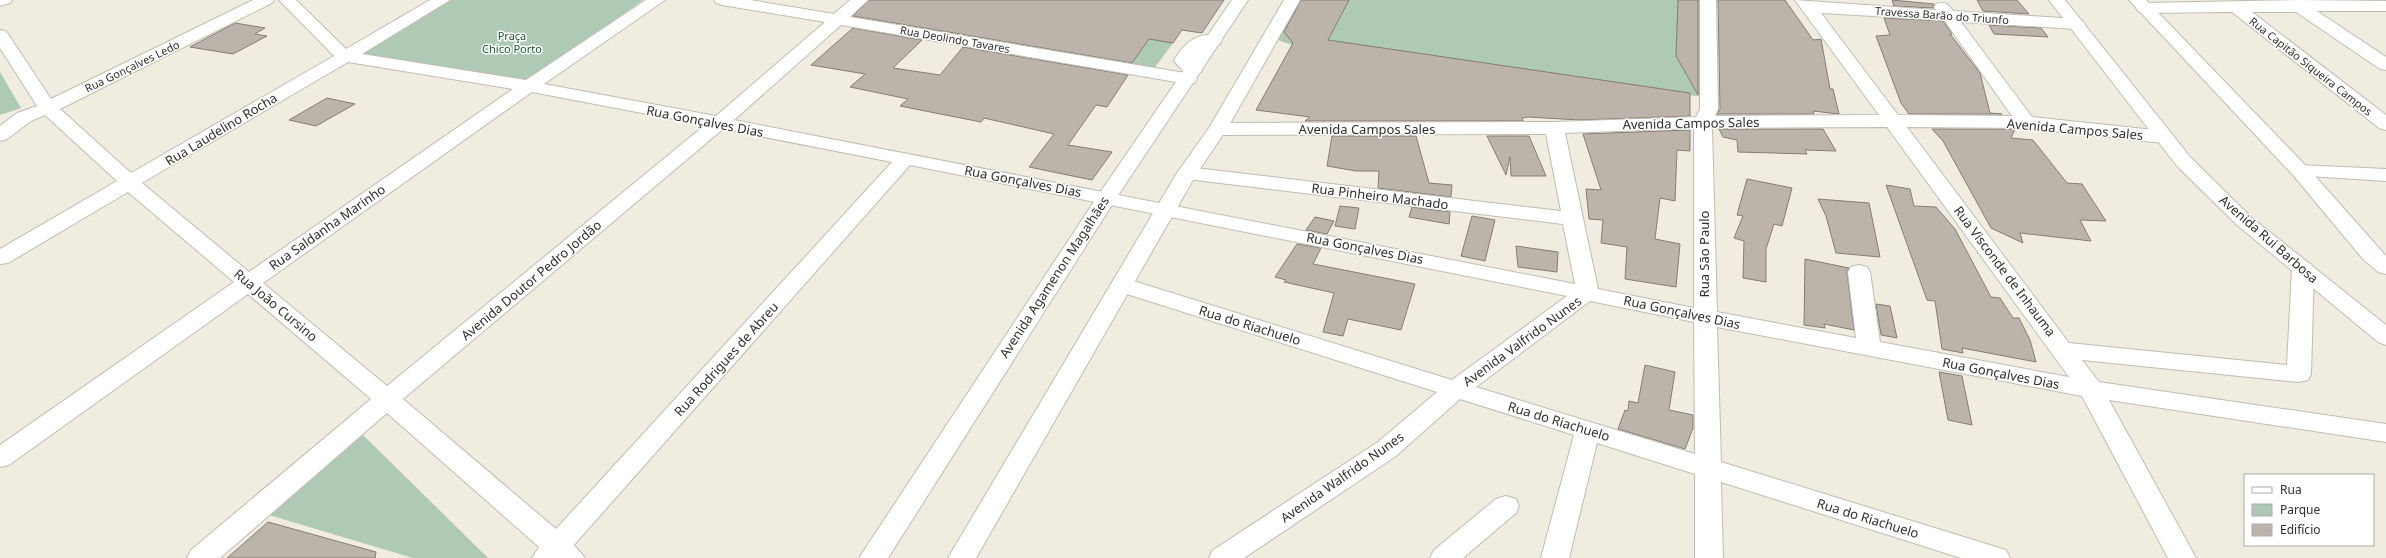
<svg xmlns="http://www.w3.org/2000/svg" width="2386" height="558" viewBox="0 0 2386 558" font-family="'Noto Sans',sans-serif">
<rect width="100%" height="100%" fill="#f1ece0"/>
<!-- green -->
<g fill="#aec9b4">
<path d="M451,0H643L525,84L357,56Z"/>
<path d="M1301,0H1701L1703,96L1403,84L1278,40Z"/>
<path d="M1149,39L1173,43L1153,70L1129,66Z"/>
<path d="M0,72L21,108L0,115Z"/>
<path d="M361,433L488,558H413L269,515Z"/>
</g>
<!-- building -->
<g fill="#bcb4aa" stroke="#847d74">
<path d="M869,0H1224L1202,33L1182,30L1173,43L1149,39L1132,63L853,16Z"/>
<path d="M1301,0H1349L1328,40L1690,93V116L1579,120L1528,117L1522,118L1523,121H1305L1310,117L1256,110L1293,43L1284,32Z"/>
<path d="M1678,0H1698V95L1676,56Z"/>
<path d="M1718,0H1785L1813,40L1821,39L1830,89H1833L1839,114L1813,111L1814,114H1717L1720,109Z"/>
<path d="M1892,0L1934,4L1933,8L1894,6Z"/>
<path d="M1977,0H2017L2029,14L1983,11Z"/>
<path d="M1884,18L1943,21L1952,34H1950L1980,73L1990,113L2002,114H1909L1901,103L1876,36L1890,35Z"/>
<path d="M235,23L265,28L255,34L267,36L233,54L190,47Z"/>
<path d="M1989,25L2041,28L2048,37L1994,34Z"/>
<path d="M853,28L922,40L893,68L940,75L963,47L1128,75L1107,107L1096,105L1068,145L1112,152L1092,180L1029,167L1054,134L984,118L981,122L900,106L908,99L850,87L865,74L811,65Z"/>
<path d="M327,98L355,104L316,126L289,120Z"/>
<path d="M1719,129H1823L1836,151L1805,150L1807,154L1738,152L1737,140L1723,137Z"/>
<path d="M1932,129H2015L2011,138L2033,140L2067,183L2082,184L2106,221L2080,220L2091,241L2020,233L2023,243L1991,228L1943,141Z"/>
<path d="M1690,130V151L1677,150L1675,201L1660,198L1655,239L1680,244L1676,287L1625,279L1627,247L1601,243L1603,220L1589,219L1586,189L1601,190L1583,134Z"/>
<path d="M1332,136H1416L1429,183L1452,185L1451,197L1378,188L1379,171H1356L1327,166Z"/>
<path d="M1487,136H1529L1546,176H1511L1510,157L1506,175Z"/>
<path d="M1747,179L1792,188L1782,226L1774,224L1766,249V282L1743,278L1744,241L1734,238L1743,216L1737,215Z"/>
<path d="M1886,185L1910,189L1914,206L1936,207L1955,229L1991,297L2000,298L2013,318H2019L2030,340L2036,362L1962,348L1963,353L1942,349L1935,301L1927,300Z"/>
<path d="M1818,199L1869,203L1880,257L1836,253L1826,216Z"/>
<path d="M1340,206L1359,208L1355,229L1335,226Z"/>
<path d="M1412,207L1450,212L1449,224L1409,217Z"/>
<path d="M1472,216L1495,220L1485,261L1461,256Z"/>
<path d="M1315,217L1334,221L1327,234L1306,230Z"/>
<path d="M1297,244L1321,248L1313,264L1415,284L1401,330L1348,319L1343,336L1323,332L1334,293L1284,282L1286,280L1275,277Z"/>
<path d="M1516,246L1558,252L1557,272L1518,267Z"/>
<path d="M1805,259L1849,268L1847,272L1854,330L1824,324L1825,328L1804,325Z"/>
<path d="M1876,304L1890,306L1897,338L1881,335Z"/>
<path d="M1645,365L1675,372L1669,410L1693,415V428L1685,449L1618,429L1625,410L1628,411L1629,401L1638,403Z"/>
<path d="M1939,372L1962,376L1972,425L1948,420Z"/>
<path d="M268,522L376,552L375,558H227Z"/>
</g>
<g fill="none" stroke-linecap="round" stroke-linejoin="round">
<!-- minor casing -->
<g stroke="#c0bcb1" stroke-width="2">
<g id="minor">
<path d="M0,0H12L10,3L0,6Z"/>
<path d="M253,0H274L272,3L60,109L131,173L334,56L279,0H296L346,49L430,0H450L362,54L526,80L646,0H665L544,84L716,116L825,22L722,5L716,3L714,0H750L834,14L850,0H868L850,17L1185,73L1174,61C1183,43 1199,31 1220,36L1222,40L1220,44C1207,47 1198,46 1192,60L1202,71L1195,76L1197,79L1194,83L1188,84L841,25L734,120L1575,284L1563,224L1187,179L1180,177L1177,173L1180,169L1187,167L1561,211L1546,134L1218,135L1211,133L1209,129L1211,125L1218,123L1554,122L1696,117L1700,109V0H1716L1718,109L1715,116L1879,115L1795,0L1936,10L1934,7L1936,4C1945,1 1948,4 1953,11L2077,19L2083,21L2085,24L2083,27L2077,29L1961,22L2032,117L2164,131L2171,133L2173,137L2171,141L2164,143L2026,128L1907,127L2069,343L2287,365L2292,269L2295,264L2303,262L2311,264L2314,269L2311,374L2308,380L2299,382L2082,360L2099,382L2386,424V442L2109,400L2196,558H2168L2082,396L1717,327L1721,462L2006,550L2010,558H1961L1721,482L1723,558H1695V474L1597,443L1569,558H1541L1574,435L1460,399L1396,456L1244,558H1209L1213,550L1378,442L1437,392L1114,290L1111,285L1114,280L1122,278L1130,280L1452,380L1567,296L910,165L574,545L585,558H532L539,547L387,413L220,558H187L191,550L371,399L248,294L9,465L0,467V445L234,282L128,192L8,263L0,264V249L117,181L45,115L31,121L7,139L0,141V126L17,113L37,106L0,48V30L6,31L51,99ZM1821,13L1944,20L2012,116L1898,115ZM348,62L513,89L249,272L142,183ZM532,92L705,125L387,386L263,283ZM1887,127L2069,377L1880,342L1870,272L1867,267L1859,265L1851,267L1848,272L1856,338L1717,312L1712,128ZM1694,128V308L1598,289L1565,133ZM723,129L892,162L556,529L403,399ZM1590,301L1694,322L1695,454L1476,387Z"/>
<path d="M2297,0L2386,1V11H2317L2386,57V70L2380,69L2296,12H2252L2386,115V130L2379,128L2232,12L2144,13L2138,11L2136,8L2138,5L2144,3Z"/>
<path d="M2300,165L2386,169V181L2293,175L2290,171L2293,167Z"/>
<path d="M1506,496L1516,499L1519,506L1516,513L1463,558H1430L1434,550L1496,499Z"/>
</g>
</g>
<!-- major casing -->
<g stroke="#c0bcb1" stroke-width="2">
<g id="major">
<path d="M1232,0H1248L1117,197L888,558H859L1097,197Z"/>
<path d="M1284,0H1300L1227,129L1197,173L976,558H948L1177,173L1209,128Z"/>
<path d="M2049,0H2065L2191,158L2251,217L2386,325V345L2378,342L2237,225L2177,166Z"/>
<path d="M2129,0H2146L2307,167L2386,256V274L2378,272L2362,258L2293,175Z"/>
</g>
</g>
<!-- minor -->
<use href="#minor" fill="#fff" fill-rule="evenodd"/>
<!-- major -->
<use href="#major" fill="#fff" fill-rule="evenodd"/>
</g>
<g text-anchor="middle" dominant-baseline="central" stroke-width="3" stroke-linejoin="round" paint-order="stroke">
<!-- far-street labels -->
<g font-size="11" fill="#312f2b" stroke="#fff">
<text transform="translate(1942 15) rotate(4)">Travessa Barão do Triunfo</text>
<text transform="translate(955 39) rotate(10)">Rua Deolindo Tavares</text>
<text transform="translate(132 66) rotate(-26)">Rua Gonçalves Ledo</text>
<text transform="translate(2311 66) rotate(38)">Rua Capitão Siqueira Campos</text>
</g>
<!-- far-park labels -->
<g font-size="11" fill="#1f5330" stroke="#fff">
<text x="512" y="35">Praça<tspan x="512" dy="13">Chico Porto</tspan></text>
</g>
<!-- street labels -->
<g font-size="13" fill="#312f2b" stroke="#fff">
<text transform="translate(705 121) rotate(11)">Rua Gonçalves Dias</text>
<text transform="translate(1691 123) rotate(-1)">Avenida Campos Sales</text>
<text transform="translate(221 129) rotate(-31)">Rua Laudelino Rocha</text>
<text x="1367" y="129">Avenida Campos Sales</text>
<text transform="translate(2075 129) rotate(5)">Avenida Campos Sales</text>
<text transform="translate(1023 181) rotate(11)">Rua Gonçalves Dias</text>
<text transform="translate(1380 196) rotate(7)">Rua Pinheiro Machado</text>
<text transform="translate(327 227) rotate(-35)">Rua Saldanha Marinho</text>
<text transform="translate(2269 239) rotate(41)">Avenida Rui Barbosa</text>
<text transform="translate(1365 248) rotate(11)">Rua Gonçalves Dias</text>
<text transform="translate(1704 254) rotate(-90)">Rua São Paulo</text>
<text transform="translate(2005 271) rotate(53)">Rua Visconde de Inhauma</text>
<text transform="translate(1054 277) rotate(-57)">Avenida Agamenon Magalhães</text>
<text transform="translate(531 280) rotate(-40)">Avenida Doutor Pedro Jordão</text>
<text transform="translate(276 305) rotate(40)">Rua João Cursino</text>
<text transform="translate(1682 312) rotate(12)">Rua Gonçalves Dias</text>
<text transform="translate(1250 325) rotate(17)">Rua do Riachuelo</text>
<text transform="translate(1522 341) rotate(-36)">Avenida Valfrido Nunes</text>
<text transform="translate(726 359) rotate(-48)">Rua Rodrigues de Abreu</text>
<text transform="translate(2001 373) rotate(11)">Rua Gonçalves Dias</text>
<text transform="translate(1559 421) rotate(17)">Rua do Riachuelo</text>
<text transform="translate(1342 477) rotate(-35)">Avenida Walfrido Nunes</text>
<text transform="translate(1868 518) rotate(17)">Rua do Riachuelo</text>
</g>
</g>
<!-- legend -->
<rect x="2244" y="474" width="130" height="72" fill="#ffffff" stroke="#adacaa"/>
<rect x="2252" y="487" width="20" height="6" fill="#ffffff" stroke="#adacaa"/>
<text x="2280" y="494" font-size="12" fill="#312f2b">Rua</text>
<rect x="2252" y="504" width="20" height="12" fill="#aec9b4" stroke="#adacaa"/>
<text x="2280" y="514" font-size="12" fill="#312f2b">Parque</text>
<rect x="2252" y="524" width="20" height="12" fill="#bcb4aa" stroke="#adacaa"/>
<text x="2280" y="534" font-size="12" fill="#312f2b">Edifício</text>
</svg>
